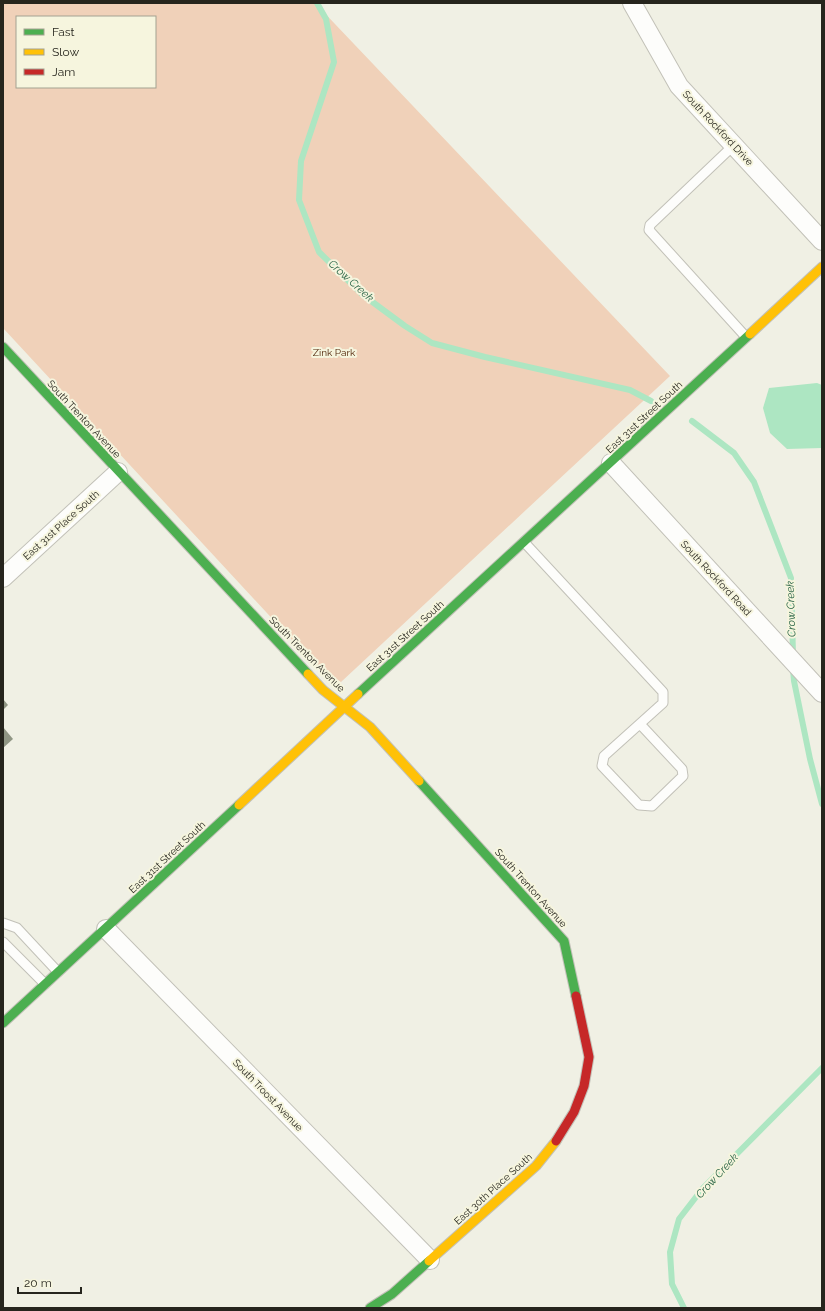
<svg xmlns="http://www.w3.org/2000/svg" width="825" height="1311" viewBox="0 0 825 1311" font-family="Raleway,sans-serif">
<rect width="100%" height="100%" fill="#f0f0e4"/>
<!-- green -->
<path fill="#f0d1b9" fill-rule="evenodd" d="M3,3H315L670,376L341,682L317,667L3,328ZM17,17H155V87H17Z"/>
<!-- water -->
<path fill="#ade6c2" d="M817,383L822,385V448L787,449L770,433L763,408L769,388Z"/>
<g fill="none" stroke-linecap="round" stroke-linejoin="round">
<!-- stream -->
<g stroke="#ade6c2" stroke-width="6">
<path d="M317,3L326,19L334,62L301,161L299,200L319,252L363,295L405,326L432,343L485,357L630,390L651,401"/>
<path d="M692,421L734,453L754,482L791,578L793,655"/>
<path d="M793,669L794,681L810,759L822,804"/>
<path d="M684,1308L672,1284L670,1252L679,1219L703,1188L822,1068"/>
</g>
</g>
<!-- building -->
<g fill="#909684">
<path d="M3,699L8,705L3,710Z"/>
<path d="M3,727L13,739L3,748Z"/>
</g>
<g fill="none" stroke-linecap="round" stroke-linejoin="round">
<!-- lane casing -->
<g stroke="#c2c1b8" stroke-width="11">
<g id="lane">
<path d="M734,145L650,225L649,230L746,337"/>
<path d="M524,542L663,692V703L604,756L602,766L639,805L652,806L683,776L682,769L640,724"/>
<path d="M3,923L17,928L58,972"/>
<path d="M3,942L45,984"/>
</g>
</g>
<!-- street casing -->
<g stroke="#c2c1b8" stroke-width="20">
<g id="street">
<path d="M632,3L679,86L822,241"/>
<path d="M611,463L822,693"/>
<path d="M3,578L118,472"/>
<path d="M106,929L430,1260"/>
</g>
</g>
<!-- fast casing -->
<g stroke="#c2c1b8" stroke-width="11">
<g id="fast">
<path d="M3,347L308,674"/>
<path d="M358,694L750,334"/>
<path d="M419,781L564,941L576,996"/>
<path d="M3,1023L239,805"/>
<path d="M370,1308L392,1294L429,1261"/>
</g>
</g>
<!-- slow casing -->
<g stroke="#c2c1b8" stroke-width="11">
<g id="slow">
<path d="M750,334L822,267"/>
<path d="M308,674L323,690L370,727L419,781"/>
<path d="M239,805L358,694"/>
<path d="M429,1261L536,1166L556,1141"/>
</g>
</g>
<!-- jam casing -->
<g stroke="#c2c1b8" stroke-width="11">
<path id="jam" d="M556,1141L574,1112L584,1086L589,1057L576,996"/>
</g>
<!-- lane -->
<use href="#lane" stroke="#fdfdfb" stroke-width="9"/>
<!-- street -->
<use href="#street" stroke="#fdfdfb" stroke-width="18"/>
<!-- fast -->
<use href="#fast" stroke="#4caf50" stroke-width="9"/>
<!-- slow -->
<use href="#slow" stroke="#ffc107" stroke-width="9"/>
<!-- jam -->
<use href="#jam" stroke="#c62828" stroke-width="9"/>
</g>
<g text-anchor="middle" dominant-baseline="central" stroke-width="4" stroke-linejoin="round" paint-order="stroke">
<!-- street labels -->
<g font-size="10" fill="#26251d" stroke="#f6f5de">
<text transform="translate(718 128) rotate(47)">South Rockford Drive</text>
<text transform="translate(644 417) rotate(-43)">East 31st Street South</text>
<text transform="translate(84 419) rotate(47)">South Trenton Avenue</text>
<text transform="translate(61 525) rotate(-42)">East 31st Place South</text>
<text transform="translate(716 578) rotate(47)">South Rockford Road</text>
<text transform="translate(405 636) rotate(-42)">East 31st Street South</text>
<text transform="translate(307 654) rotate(45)">South Trenton Avenue</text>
<text transform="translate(167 857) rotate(-43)">East 31st Street South</text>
<text transform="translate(531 888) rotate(48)">South Trenton Avenue</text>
<text transform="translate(268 1095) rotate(46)">South Troost Avenue</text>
<text transform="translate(493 1189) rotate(-42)">East 30th Place South</text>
</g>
<!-- park labels -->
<g font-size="10" fill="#4b1e00" stroke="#f6f5de">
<text x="334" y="352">Zink Park</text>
</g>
<!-- water labels -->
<g font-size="11" font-style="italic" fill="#266243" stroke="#f6f5de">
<text transform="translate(351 281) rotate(42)">Crow Creek</text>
<text transform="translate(791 609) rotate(-92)">Crow Creek</text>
<text transform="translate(717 1176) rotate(-47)">Crow Creek</text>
</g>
</g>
<!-- border -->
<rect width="825" height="1311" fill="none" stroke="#26251d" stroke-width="8"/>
<!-- legend -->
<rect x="16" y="16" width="140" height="72" fill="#f6f5de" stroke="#a3a291"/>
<rect x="24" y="29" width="20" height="6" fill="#4caf50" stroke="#a3a291"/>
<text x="52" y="36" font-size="12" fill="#26251d">Fast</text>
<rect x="24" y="49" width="20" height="6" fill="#ffc107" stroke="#a3a291"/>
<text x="52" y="56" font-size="12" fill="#26251d">Slow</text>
<rect x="24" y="69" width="20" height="6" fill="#c62828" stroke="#a3a291"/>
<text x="52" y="76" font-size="12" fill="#26251d">Jam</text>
<!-- scale -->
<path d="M18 1287v6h63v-6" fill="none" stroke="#26251d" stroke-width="2"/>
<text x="24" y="1287" font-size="12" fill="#26251d" stroke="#f6f5de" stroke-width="3" paint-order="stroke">20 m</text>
</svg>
